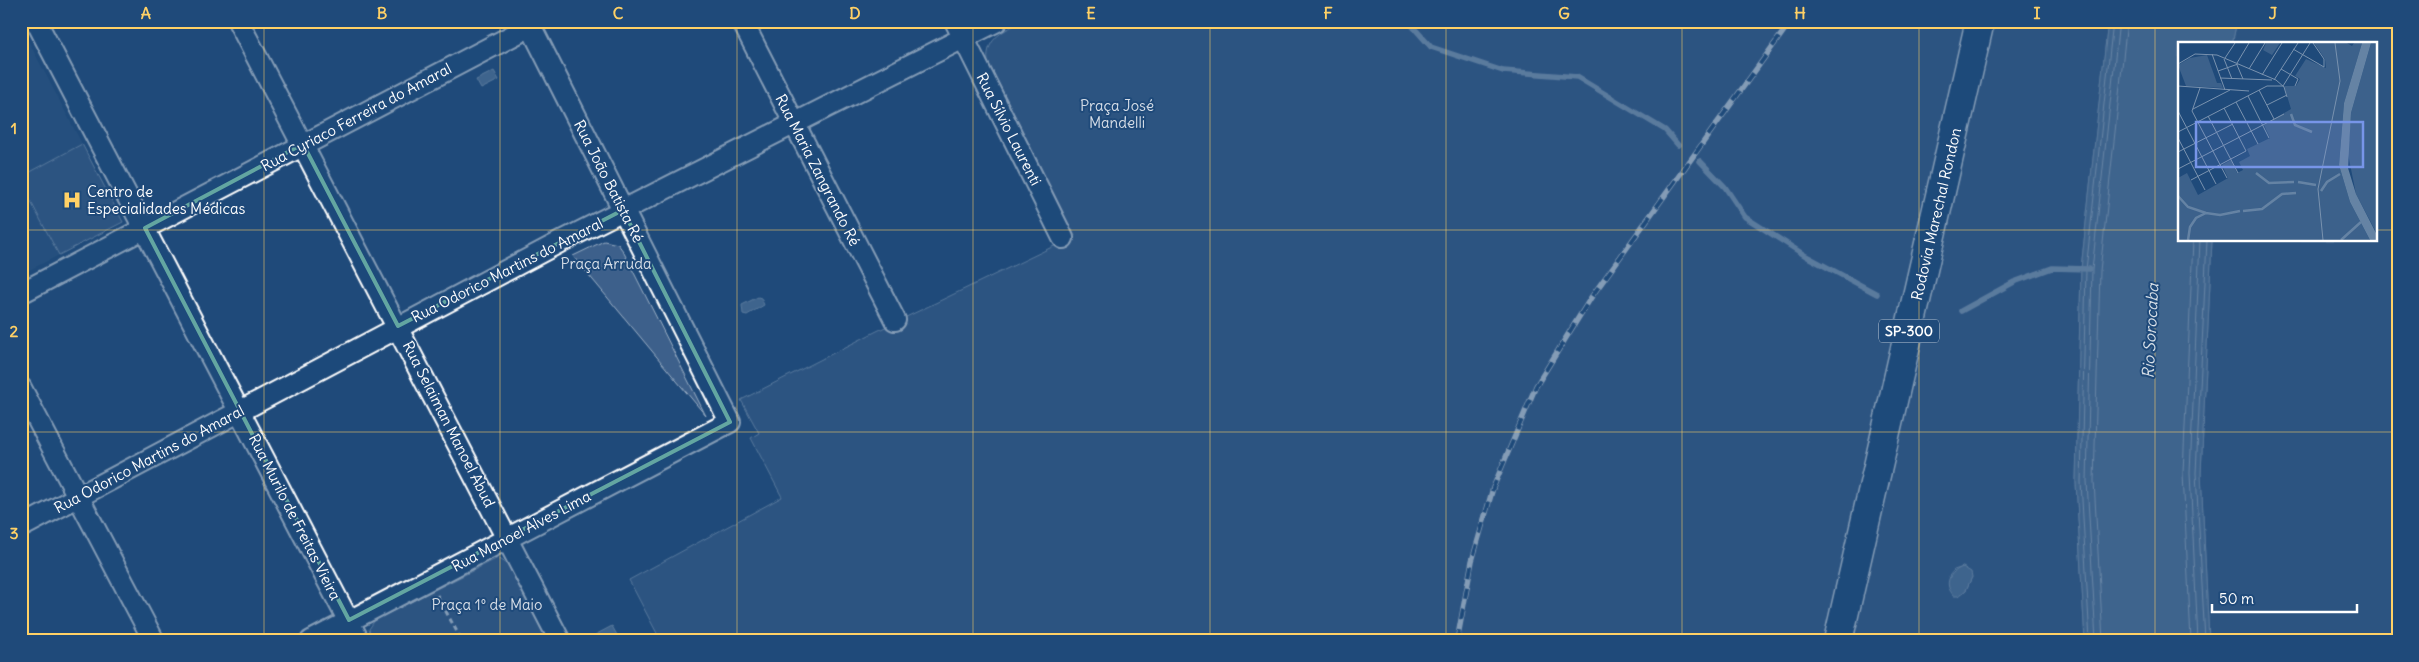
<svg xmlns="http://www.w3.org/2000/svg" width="2419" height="662" viewBox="0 0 2419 662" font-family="Delius,sans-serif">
<rect width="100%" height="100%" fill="#1f4a7a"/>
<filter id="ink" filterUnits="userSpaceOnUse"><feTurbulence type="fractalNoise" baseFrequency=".02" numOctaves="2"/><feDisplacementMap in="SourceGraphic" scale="10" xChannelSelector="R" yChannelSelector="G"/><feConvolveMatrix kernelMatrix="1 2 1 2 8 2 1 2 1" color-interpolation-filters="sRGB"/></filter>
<g filter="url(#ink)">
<!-- built -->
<g fill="#2e5683">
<path d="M21,27L82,144L21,177Z"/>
<path d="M21,183L59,255L21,274Z"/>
</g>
<!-- green -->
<g fill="#3c618b" stroke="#9eb0c5" fill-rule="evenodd">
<path d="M1023,21H2108L2081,269L2076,482L2085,641H661L629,580L782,497L751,438L759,433L741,400L877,331L1075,236L988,62C985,38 1005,30 1023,21ZM1963,567L1972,577L1966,590L1959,596L1949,576L1954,570Z"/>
<path d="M2237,21H2398V641H2209L2201,473L2212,240H2375V44H2232Z"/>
<path d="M82,144L123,222L59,255L21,183V177Z"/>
<path d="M604,241L618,244L623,251L706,416L573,256Z"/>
<path d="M498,558L509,565L547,641H372L369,629L375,620Z"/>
</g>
<!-- water -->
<g fill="#6583a4" stroke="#a3b5c8">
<path d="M2108,21H2237L2232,44H2179V240H2212L2201,473L2209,641H2085L2076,482L2081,269Z"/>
<path d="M494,71L499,80L481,89L476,80Z"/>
<path d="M758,297L761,298L764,305L747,315L743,314L742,305Z"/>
<path d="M1963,567L1971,572L1972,577L1966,590L1958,596H1954C1943,584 1949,572 1963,567Z"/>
<path d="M612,626L617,635L606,641H594L595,635Z"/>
</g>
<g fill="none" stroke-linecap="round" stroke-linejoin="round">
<!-- shore -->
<g stroke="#c1cddb" stroke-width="1">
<path d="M2090,641L2081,482L2086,270L2113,21"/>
<path d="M2096,641L2087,481L2092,270L2119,21"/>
<path d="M2103,641L2094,481L2100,271L2127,21"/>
<path d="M2191,641L2183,473L2193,240"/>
<path d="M2198,641L2190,473L2200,240"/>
<path d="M2205,641L2196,473L2207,240"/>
</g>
<!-- stream -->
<g stroke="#a3b5c8" stroke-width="5.5">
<path d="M1408,21L1431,47L1503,71L1577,77L1665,130L1678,145"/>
<path d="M1700,161L1725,187L1745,217L1806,256L1877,294"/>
<path d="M1961,311L2014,282L2052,268L2089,269"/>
</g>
<!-- minor casing -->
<g stroke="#fff" stroke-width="24">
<g id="minor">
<path d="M36,21L359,641"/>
<path d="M238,21L560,641"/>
<path d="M742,21L895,320"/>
<path d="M955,21L1063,238"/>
<path d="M21,293L531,26"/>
<path d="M21,388L154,641"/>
<path d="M21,527L562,241L997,21"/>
<path d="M311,641L730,422L528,21"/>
</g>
</g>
<!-- primary casing -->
<g stroke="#fff" stroke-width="31">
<path id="primary" d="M1838,641L1980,21"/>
</g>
<!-- path -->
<path stroke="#fff" stroke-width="3" stroke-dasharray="5 4" stroke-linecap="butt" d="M437,595L462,641"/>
<!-- minor -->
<use href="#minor" stroke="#1f4a7a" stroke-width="20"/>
<!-- primary -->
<use href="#primary" stroke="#1f4a7a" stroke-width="28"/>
<!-- rail casing -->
<g stroke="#fff" stroke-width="5.5">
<path id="rail" d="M1457,641L1472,561L1493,488L1536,386L1592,296L1791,21"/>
</g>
<!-- rail -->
<use href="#rail" stroke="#1f4a7a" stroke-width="4" stroke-dasharray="11" stroke-linecap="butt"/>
</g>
</g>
<!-- marked area -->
<path d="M0 0H2419V662H0ZM303,144L398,326L623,210L730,422L349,620L145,228Z" fill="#1f4a7a" fill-opacity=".55" fill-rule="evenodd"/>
<path fill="none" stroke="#63a6a1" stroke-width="4" stroke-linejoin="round" d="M303,144L398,326L623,210L730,422L349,620L145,228Z"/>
<!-- grid -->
<path fill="none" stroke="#ffd166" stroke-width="1" stroke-opacity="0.55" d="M264,21V641M500,21V641M737,21V641M973,21V641M1210,21V641M1446,21V641M1682,21V641M1919,21V641M2155,21V641M21,230H2179M2375,230H2398M21,432H2398"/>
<!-- icons -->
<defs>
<g id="hospital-bare" transform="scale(1.5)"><path d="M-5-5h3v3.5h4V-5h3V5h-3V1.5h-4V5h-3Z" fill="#ffd166" stroke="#1f4a7a" stroke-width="2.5" paint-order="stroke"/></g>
</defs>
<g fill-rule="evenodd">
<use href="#hospital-bare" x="72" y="200"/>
</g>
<g text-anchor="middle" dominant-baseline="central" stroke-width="4" stroke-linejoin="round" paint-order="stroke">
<!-- shield labels -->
<rect fill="#1f4a7a" stroke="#bcc9d7" stroke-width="1" x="1879" y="319.5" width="60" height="23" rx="4"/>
<g font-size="14" font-weight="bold" fill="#fff">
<text x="1909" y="331">SP-300</text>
</g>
<!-- park labels -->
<g font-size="15" fill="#d8dfe8" stroke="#1f4a7a">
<text x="1117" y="105">Praça José<tspan x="1117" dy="17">Mandelli</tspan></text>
<text x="606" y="263">Praça Arruda</text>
<text x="487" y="604">Praça 1º de Maio</text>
</g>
<!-- street labels -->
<g font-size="15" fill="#fff" stroke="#1f4a7a">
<text transform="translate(356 117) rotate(-28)">Rua Cyriaco Ferreira do Amaral</text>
<text transform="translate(1009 129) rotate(63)">Rua Sílvio Laurenti</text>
<text transform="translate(818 170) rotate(63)">Rua Maria Zangrando Ré</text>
<text transform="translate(609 181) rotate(63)">Rua João Batista Ré</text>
<text transform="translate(1936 214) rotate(-77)">Rodovia Marechal Rondon</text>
<text transform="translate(507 270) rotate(-27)">Rua Odorico Martins do Amaral</text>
<text transform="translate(449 424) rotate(63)">Rua Selaiman Manoel Abud</text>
<text transform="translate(149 459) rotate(-28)">Rua Odorico Martins do Amaral</text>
<text transform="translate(295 517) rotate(63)">Rua Murilo de Freitas Vieira</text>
<text transform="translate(521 531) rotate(-28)">Rua Manoel Alves Lima</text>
</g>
<!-- poi labels -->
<g font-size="15" fill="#fff" stroke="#1f4a7a" text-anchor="start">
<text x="87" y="191">Centro de<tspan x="87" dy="17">Especialidades Médicas</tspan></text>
</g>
<!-- water labels -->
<g font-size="16" font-style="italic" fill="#d8e0e8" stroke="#1f4a7a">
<text transform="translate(2150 331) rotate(-87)">Rio Sorocaba</text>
</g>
</g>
<!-- overview -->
<g transform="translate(2178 42)">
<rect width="199" height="199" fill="#1f4a7a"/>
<path d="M88,1H102L94,13L85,8ZM136,1H169L174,4L176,1H184L166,61L161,123L172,160L192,198H0V136L9,131L20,153L50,136L44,123L53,118L59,131L65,128L61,120L72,114L69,107L92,96L86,83L113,67L106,44H118L122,37L117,34L128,17L148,26L147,17ZM193,1H199V192L178,152L170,112L173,71ZM29,13L39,41H43L45,46L8,44L0,23L12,16Z" fill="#3c618b"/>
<path d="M184,1H193L173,71L170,126L178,152L198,191L199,198H192L172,160L161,123L166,61Z" fill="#6583a4"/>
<path fill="none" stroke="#6583a4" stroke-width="2.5" d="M113,72L117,83L134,90M78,131L91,141L116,140M120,140L138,143M143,149L149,140L162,132M0,154L10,165L28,171M65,169L84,167L104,152L118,151M10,198L12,185L18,176L28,171L42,173L62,169M163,198L183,180"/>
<path fill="none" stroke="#7992af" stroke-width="1" d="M115,7L146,25V17L135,1M34,12L47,48M47,16L57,1M46,17L54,37M59,21L71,1M0,22L17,12L39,13L98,38L106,45L109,55M59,23L65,37M71,27L87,1M103,27L120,37L117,44M40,29L60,22M84,33L104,1M42,36L94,38M96,38L120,1M0,44L71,49M22,46L14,69L49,136M81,48L96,77M70,54L91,96M58,60L80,102M89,63L109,53M15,67L52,48M0,69L38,142M30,74L60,131M0,90L89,44H105L132,1M0,96L27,148M0,110L55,82M0,127L106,72M13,138L68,109L46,66M145,198L140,147L162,39L157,1"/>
<path fill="#7795e8" fill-opacity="0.15" stroke="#7795e8" stroke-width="2.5" d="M18,80H185V125H18Z"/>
<rect width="199" height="199" fill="none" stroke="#fff" stroke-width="2.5"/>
</g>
<!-- margin -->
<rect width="2419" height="662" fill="none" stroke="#1f4a7a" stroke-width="55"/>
<!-- scale -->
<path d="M2212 604v8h145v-8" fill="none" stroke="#ffffff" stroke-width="2.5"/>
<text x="2219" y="604" font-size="15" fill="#ffffff" stroke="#1f4a7a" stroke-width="4" paint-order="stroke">50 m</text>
<rect x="28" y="28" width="2364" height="606" fill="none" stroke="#ffd166" stroke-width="2"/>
<g font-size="16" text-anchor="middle" font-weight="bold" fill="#ffd166">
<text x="146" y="19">A</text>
<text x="382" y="19">B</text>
<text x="618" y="19">C</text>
<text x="855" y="19">D</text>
<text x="1091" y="19">E</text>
<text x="1328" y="19">F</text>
<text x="1564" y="19">G</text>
<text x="1800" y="19">H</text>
<text x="2037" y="19">I</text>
<text x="2273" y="19">J</text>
<text x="14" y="134">1</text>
<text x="14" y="337">2</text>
<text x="14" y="539">3</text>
</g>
</svg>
